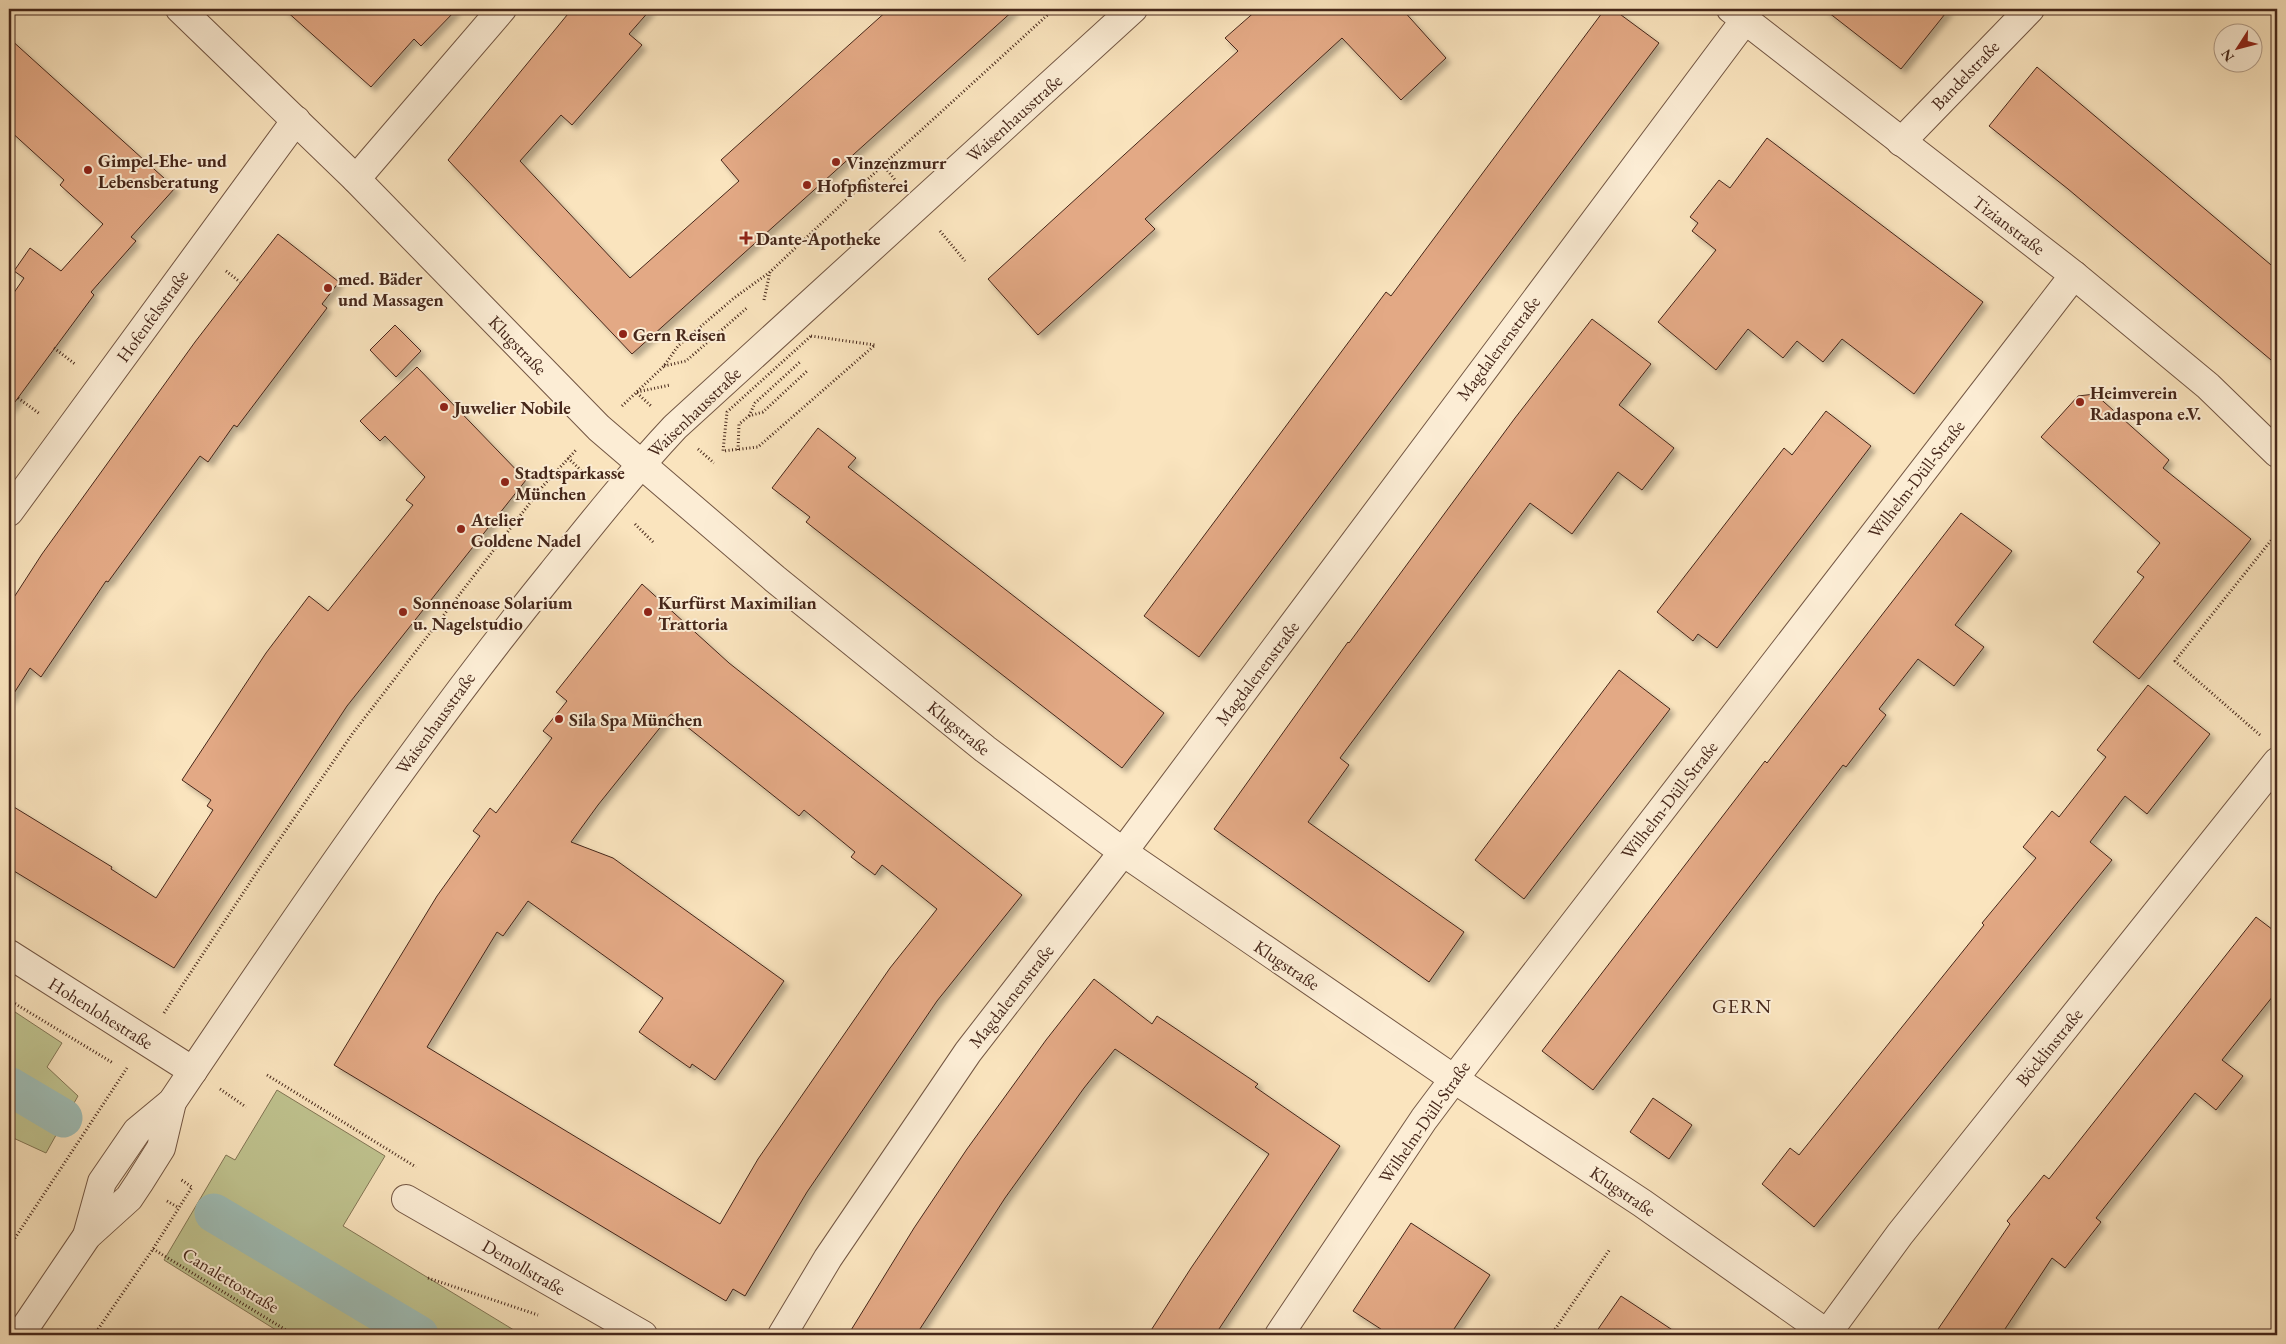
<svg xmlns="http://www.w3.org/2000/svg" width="2286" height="1344" viewBox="0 0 2286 1344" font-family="'EB Garamond',serif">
<defs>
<filter id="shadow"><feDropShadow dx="4.5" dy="4.5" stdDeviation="2.5" flood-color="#0004"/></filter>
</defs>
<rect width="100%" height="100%" fill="#fae4be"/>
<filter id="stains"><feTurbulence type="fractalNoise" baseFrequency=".004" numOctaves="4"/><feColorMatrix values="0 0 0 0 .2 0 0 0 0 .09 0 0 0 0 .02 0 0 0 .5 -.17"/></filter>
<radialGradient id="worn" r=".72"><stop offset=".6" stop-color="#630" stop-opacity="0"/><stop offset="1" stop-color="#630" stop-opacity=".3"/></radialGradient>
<!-- green -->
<g fill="#c0c490" stroke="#837655">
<path d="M9,1008L62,1043L47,1067L78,1096L46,1153L9,1136Z"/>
<path d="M277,1090L385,1156L343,1226L522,1335H284L164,1260L226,1155L235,1160Z"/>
</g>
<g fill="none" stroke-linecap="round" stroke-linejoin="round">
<!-- canal -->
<g stroke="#9fbeb7" stroke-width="39">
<path d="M9,1086L63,1118"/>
<path d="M214,1213L419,1335"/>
</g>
</g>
<!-- building -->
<g fill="#e3a985" stroke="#46271a" fill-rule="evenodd" filter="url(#shadow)">
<path d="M284,9H457L421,46L414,39L371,87Z"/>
<path d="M572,9H651L629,34L642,45L572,125L561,115L520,161L630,278L739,181L721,160L889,9H1015L632,354L448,160Z"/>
<path d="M1258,9H1402L1446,58L1401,100L1342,38L1145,219L1155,229L1038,335L988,279L1238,51L1225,38Z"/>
<path d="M1605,9H1613L1659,43L1199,657L1144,616L1386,292L1391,296Z"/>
<path d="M1824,9H1949L1901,69Z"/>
<path d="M9,38L175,188L131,237L136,241L91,292L94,295L9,410V300L24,278L14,271L30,248L61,271L103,224L60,185L64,180L9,130Z"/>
<path d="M2037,67L2277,270V365L2068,189L1989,126Z"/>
<path d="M1767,138L1983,302L1914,394L1842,339L1823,362L1797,341L1783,358L1748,329L1716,370L1658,322L1716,250L1692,231L1698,223L1690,217L1719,180L1730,188Z"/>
<path d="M278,234L339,282L322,304L327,308L237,427L234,425L208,462L200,456L108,582L106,581L41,677L30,668L9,701V605L42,554L195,342Z"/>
<path d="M1592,319L1651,364L1619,405L1674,448L1642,490L1618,472L1572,534L1530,503L1340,758L1349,765L1308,822L1464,932L1429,982L1214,829L1348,642L1349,643L1515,418Z"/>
<path d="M395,325L421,351L396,377L370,350Z"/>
<path d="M417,367L526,480L347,706L174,968L9,868V804L112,867L111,869L156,898L213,810L207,806L211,800L182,780L266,653L309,596L328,611L413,505L406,500L425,477L385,436L380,441L360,421Z"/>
<path d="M2095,394L2169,460L2163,468L2251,539L2139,679L2093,642L2144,577L2137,572L2160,543L2041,437L2078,396Z"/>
<path d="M1826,411L1871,446L1717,648L1698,634L1693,641L1657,612L1784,448L1792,455Z"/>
<path d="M818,428L856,458L848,467L1164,713L1122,768L806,522L810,517L772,488Z"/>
<path d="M1961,513L2012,551L1955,625L1984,647L1954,686L1918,659L1879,709L1886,715L1846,767L1843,765L1593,1090L1542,1051L1745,787L1765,761L1767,763Z"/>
<path d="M642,584L729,663L1022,895L937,1001L807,1192L745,1296L733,1289L726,1301L334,1065L437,896L480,836L473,831L490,808L496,813L552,738L543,731L567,701L556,692ZM671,714L799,816L804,810L855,852L851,857L875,875L882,865L937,909L890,968L758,1159L720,1224L427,1047L497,932L503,936L528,901L663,998L639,1032L690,1068L692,1064L715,1080L784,981L613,858L571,842L598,805Z"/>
<path d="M1619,670L1670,709L1524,899L1475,860Z"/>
<path d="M2148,685L2210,734L2147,814L2125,796L2090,842L2112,860L1814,1227L1762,1184L1790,1148L1799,1155L1984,925L1982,923L2036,858L2023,847L2052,811L2059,817L2106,757L2097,750Z"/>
<path d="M2256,917L2277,933V991L2222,1060L2243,1076L2216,1110L2195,1093L2096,1218L2101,1222L2065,1268L2052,1258L2001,1335H1934L2010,1224L2007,1221L2044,1175L2049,1179Z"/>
<path d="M1094,979L1152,1024L1157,1016L1258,1084L1255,1087L1340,1146L1215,1335H1148L1191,1268L1269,1154L1115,1049L1084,1088L1005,1198L916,1335H848L914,1228L967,1149L1046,1040Z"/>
<path d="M1653,1098L1692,1125L1669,1159L1630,1132Z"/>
<path d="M1411,1223L1490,1275L1450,1335H1390L1353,1311Z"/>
<path d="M1621,1296L1680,1335H1594Z"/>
</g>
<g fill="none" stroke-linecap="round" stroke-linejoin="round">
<!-- minor casing -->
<g stroke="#735643" stroke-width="30">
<g id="minor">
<path d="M180,9L356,179L599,428L775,579L985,749L1123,852L1454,1079L1642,1203L1829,1335"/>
<path d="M1731,9L2074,275L2208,386L2277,453"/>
<path d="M1901,142L2030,9"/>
<path d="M356,179L502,9"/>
<path d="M9,512L296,120"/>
<path d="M9,954L193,1071"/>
<path d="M406,1199L643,1335"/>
<path d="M782,1335L828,1258L968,1052L1123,852L1745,20"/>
<path d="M1279,1335L1424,1119L1454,1079L2074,275"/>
<path d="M1826,1335L1900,1234L2277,762"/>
</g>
</g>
<!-- tertiary casing -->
<g stroke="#735643" stroke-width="30">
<g id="tertiary">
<path d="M87,1236L102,1182L137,1131L172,1102C293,922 415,742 552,573C592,523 631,474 675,427L1133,9"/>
<path d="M20,1335L87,1236L129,1198L139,1183L161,1148L172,1102"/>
</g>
</g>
<!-- path -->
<g stroke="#46271a" stroke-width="3" stroke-dasharray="1 2.5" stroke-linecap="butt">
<path d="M883,165L896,181"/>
<path d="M940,231L965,261"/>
<path d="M226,271L240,282"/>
<path d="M764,300L770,272"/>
<path d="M811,336L875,345L758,447L723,451L727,412Z"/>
<path d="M54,348L75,364"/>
<path d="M664,366L686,361L748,307"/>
<path d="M637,392L670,385"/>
<path d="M637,393L651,406"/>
<path d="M18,398L40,414"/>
<path d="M622,406L664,366L678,346L734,298L770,272L883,165L1054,9"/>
<path d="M749,416L755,403L800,362"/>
<path d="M698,449L714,463"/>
<path d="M738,450L739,424L749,416L763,412L807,371"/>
<path d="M568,458L588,477"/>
<path d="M635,524L654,543"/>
<path d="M2260,735L2175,661L2277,533"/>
<path d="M9,1000L113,1063"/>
<path d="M164,1013L257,872L353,733L543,486L576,450"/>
<path d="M267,1075L416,1167"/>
<path d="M220,1089L246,1107"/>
<path d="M167,1201L179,1208"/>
<path d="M9,1247L127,1068"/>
<path d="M153,1249L294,1335"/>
<path d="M428,1278L538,1315"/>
<path d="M94,1335L153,1249L192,1187L180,1179"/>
<path d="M1551,1335L1610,1249"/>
</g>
<!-- minor -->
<use href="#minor" stroke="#fcedd5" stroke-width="28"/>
<!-- tertiary -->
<use href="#tertiary" stroke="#fcedd5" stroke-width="28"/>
</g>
<!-- markers -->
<g fill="#8f2418" stroke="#fcedd5" stroke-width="2">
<circle cx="836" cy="162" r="5"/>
<circle cx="88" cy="170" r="5"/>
<circle cx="807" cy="185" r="5"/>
<path d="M743.5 230.5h5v5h5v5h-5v5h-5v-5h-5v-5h5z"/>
<circle cx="328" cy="288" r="5"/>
<circle cx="623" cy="334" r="5"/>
<circle cx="2080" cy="402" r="5"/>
<circle cx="444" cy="407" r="5"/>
<circle cx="505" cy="482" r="5"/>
<circle cx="461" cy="529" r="5"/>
<circle cx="403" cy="612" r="5"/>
<circle cx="648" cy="612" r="5"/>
<circle cx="559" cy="719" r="5"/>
</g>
<g text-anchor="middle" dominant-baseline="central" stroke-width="4" stroke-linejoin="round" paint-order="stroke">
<!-- street labels -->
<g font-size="18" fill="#46271a" stroke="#fcedd5">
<text transform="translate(1965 75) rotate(-46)">Bandelstraße</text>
<text transform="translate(1014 118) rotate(-42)">Waisenhausstraße</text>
<text transform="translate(2009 225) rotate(37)">Tizianstraße</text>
<text transform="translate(152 316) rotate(-54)">Hofenfelsstraße</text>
<text transform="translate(518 345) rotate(46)">Klugstraße</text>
<text transform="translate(1498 348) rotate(-53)">Magdalenenstraße</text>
<text transform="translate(694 412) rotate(-44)">Waisenhausstraße</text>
<text transform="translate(1916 479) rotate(-52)">Wilhelm-Düll-Straße</text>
<text transform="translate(1257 673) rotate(-53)">Magdalenenstraße</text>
<text transform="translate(435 723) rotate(-54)">Waisenhausstraße</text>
<text transform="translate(959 728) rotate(39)">Klugstraße</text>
<text transform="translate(1669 800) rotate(-52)">Wilhelm-Düll-Straße</text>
<text transform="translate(1287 965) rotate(34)">Klugstraße</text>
<text transform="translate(1011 996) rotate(-52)">Magdalenenstraße</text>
<text transform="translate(101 1013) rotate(32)">Hohenlohestraße</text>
<text transform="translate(2049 1047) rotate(-51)">Böcklinstraße</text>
<text transform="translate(1424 1122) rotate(-55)">Wilhelm-Düll-Straße</text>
<text transform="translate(1623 1191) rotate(34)">Klugstraße</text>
<text transform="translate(524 1267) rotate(30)">Demollstraße</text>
<text transform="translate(231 1280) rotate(31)">Canalettostraße</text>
</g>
<!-- poi labels -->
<g font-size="18" font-weight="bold" fill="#46271a" stroke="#fcedd5" text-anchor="start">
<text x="98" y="160">Gimpel-Ehe- und<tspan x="98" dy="21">Lebensberatung</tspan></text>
<text x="846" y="162">Vinzenzmurr</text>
<text x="817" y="185">Hofpfisterei</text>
<text x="756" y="238">Dante-Apotheke</text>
<text x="338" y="278">med. Bäder<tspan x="338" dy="21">und Massagen</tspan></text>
<text x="633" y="334">Gern Reisen</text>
<text x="2090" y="392">Heimverein<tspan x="2090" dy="21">Radaspona e.V.</tspan></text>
<text x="454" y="407">Juwelier Nobile</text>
<text x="515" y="472">Stadtsparkasse<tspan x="515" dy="21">München</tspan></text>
<text x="471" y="519">Atelier<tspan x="471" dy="21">Goldene Nadel</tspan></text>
<text x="413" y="602">Sonnenoase Solarium<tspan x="413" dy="21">u. Nagelstudio</tspan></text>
<text x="658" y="602">Kurfürst Maximilian<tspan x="658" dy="21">Trattoria</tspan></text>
<text x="569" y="719">Sila Spa München</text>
</g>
<!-- quarter labels -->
<g font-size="20" letter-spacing="1" fill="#46271a" stroke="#fcedd5">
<text x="1742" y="1006">GERN</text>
</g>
</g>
<!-- margin -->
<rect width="2286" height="1344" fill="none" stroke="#fae4be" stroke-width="30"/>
<rect x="10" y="10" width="2266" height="1324" fill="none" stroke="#46271a" stroke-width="2.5"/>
<rect x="15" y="15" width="2256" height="1314" fill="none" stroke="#46271a"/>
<!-- north arrow -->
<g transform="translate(2238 48) rotate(234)"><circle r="24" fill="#fcedd5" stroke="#b39e8a"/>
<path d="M0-4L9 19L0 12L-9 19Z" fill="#8f2418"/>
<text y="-8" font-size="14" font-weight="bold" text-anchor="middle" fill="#46271a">N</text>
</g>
<rect width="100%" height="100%" filter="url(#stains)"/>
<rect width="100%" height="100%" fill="url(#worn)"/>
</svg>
